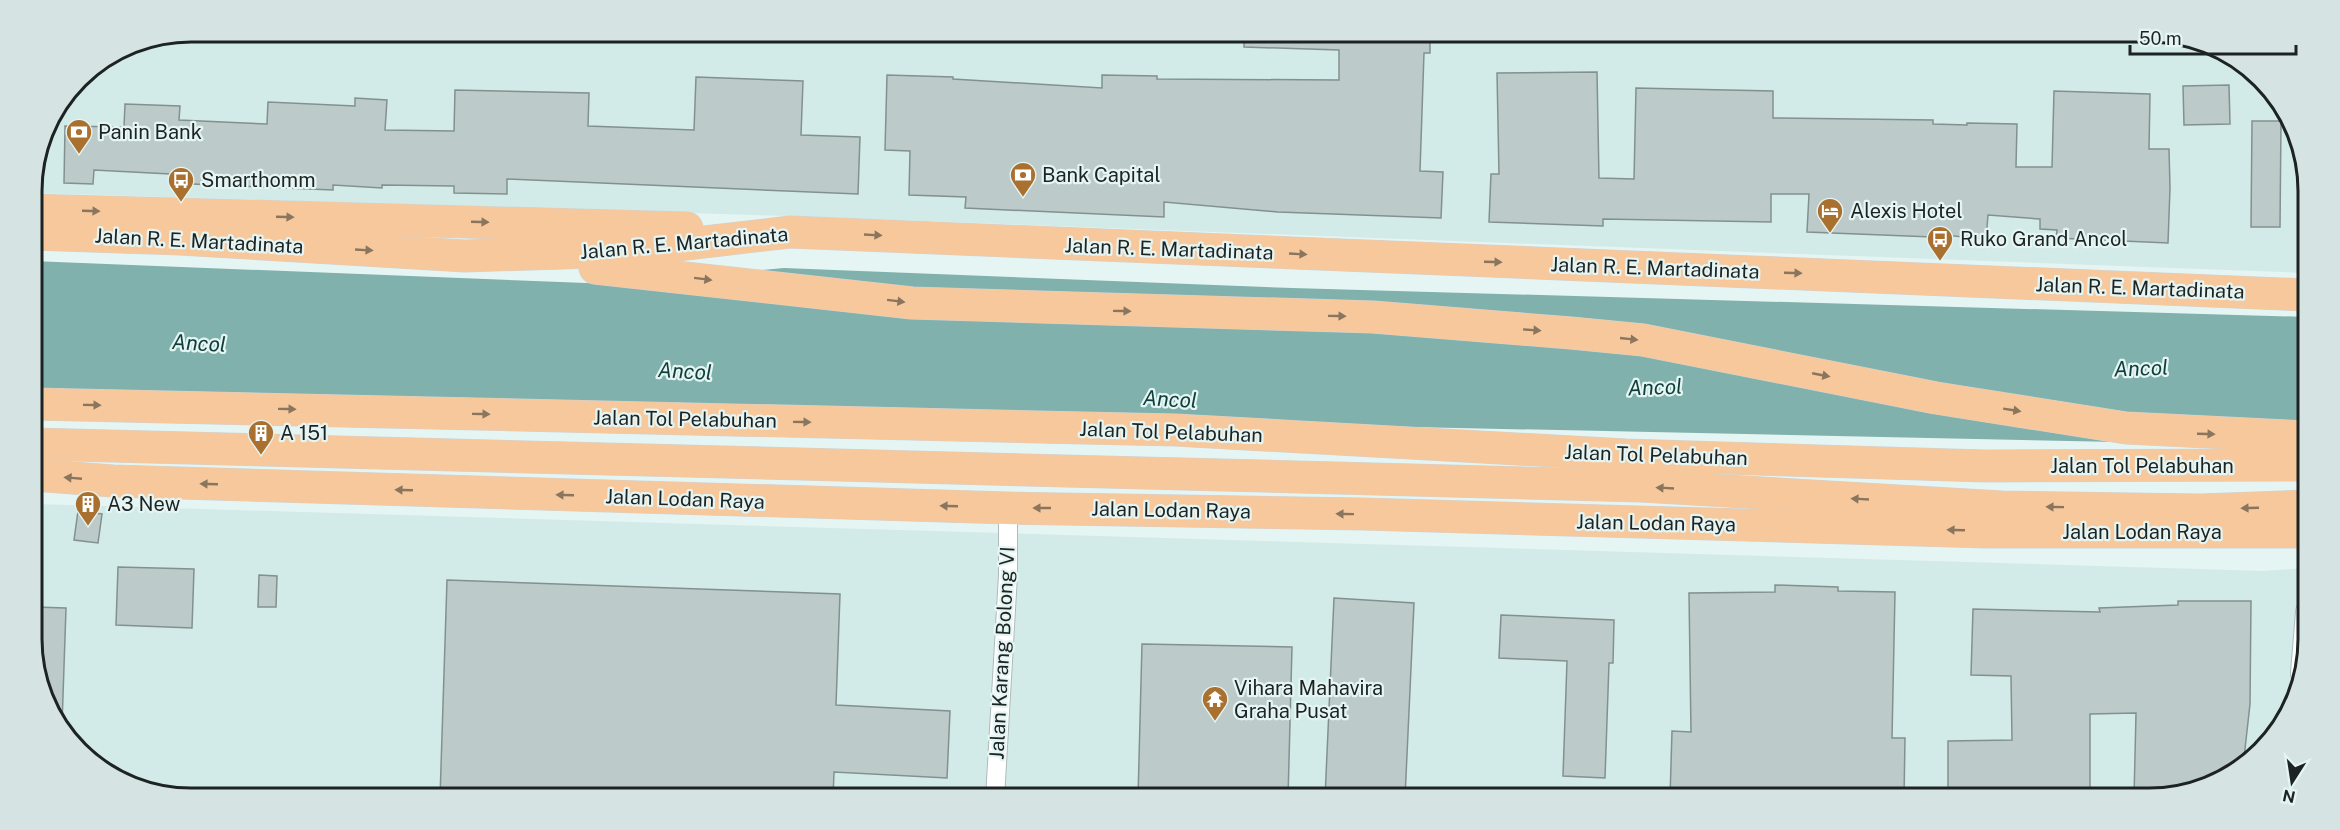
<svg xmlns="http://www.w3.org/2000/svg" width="2340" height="830" viewBox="0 0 2340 830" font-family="'Public Sans',sans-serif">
<rect width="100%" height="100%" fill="#e5f5f3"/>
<!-- built -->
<g fill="#d2ebe8">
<path d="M191,32H2149L2200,40L2269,86L2307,170V273L789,216L32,193V180L48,121L86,71L130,44Z"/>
<path d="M34,504L2263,571L2308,568V639L2300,690L2246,765L2159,798H191L140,790L71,744L35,670Z"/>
</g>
<!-- water -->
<path fill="#80b1ac" d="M32,261L612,284L784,268L1292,288L2308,317V446L1273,424L33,388Z"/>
<!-- building -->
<g fill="#bccbc9" stroke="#82918f" stroke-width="1.5">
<path d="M1244,32H1430V53H1424L1420,171L1443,172L1441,218L1278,212L1164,202V217L965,208L966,197L909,195L910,151L885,150L887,75L953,77V79L1102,88V75L1157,76V79L1339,80V50L1244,47Z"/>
<path d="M1597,72L1599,178L1634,179L1636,88L1773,91V118L1933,120V124L1967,125V123L2017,124L2016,167H2052L2054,91L2150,94L2149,149H2169L2170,188L2168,243L2056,238L2057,230L2040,229V219L1988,215L1986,239L1932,234V237L1807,232L1809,194H1771V222L1603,219V226L1489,222L1491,174H1499L1497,73Z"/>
<path d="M696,77L803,81L801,135L860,137L858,194L507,179V194L454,193V186L382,185V188L333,185V190L169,183L170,174L94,170L93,184L64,183L65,126L124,127L125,104L180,106L179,120L267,124L268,102L355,106V98L387,100L385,130L454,131L455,90L589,93L588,126L694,130Z"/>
<path d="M2229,85L2230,124L2184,125L2183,86Z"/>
<path d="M2252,121H2281L2280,227H2251Z"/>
<path d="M78,511L102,514L98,543L74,540Z"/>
<path d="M118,567L194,569L192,628L116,625Z"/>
<path d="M259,575L277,576L276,607H258Z"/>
<path d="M447,580L840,594L836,705L950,711L947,778L834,772L833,798H440Z"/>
<path d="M1775,585L1838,587V591L1895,592L1892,738H1905L1904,798H1670L1672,731L1691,732L1689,593L1775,592Z"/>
<path d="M1334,598L1414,603L1405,798H1325Z"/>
<path d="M2178,601H2251L2250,704L2243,767L2159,798H2134L2136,713L2090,714V798H1948V741L2012,740L2011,676L1971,675L1973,609L2100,612L2099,608L2178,605Z"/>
<path d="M34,607L66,608L62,725L34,670Z"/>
<path d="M1501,615L1614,620L1613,663H1609L1605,778L1563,776L1567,661L1499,658Z"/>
<path d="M1142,644L1292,647L1288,798H1138Z"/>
</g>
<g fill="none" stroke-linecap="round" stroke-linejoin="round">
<!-- street casing -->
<g stroke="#adbcba" stroke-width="20">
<path id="street" d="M995,798L1008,575V508"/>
</g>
<!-- secondary casing -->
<g stroke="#adbcba" stroke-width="26">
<path id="secondary" d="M2303,673L2308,612"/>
</g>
<!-- highway casing -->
<g stroke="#d2d3d3" stroke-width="33">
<g id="highway">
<path d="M32,210L687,228"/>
<path d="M32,234L180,239L465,256L626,251L790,232L2307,295"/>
<path d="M595,268L912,303L1373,317L1571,333L1643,340L1936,398L2126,428L2308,437"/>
<path d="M33,404L1175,430L1626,455L1985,466L2308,465"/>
<path d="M33,444L1641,486L2002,507L2201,510L2308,506"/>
<path d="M33,475L113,481L1008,508L1363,514L1986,532H2308"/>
</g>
</g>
<!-- street -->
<use href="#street" stroke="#fff" stroke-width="18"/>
<!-- secondary -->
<use href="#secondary" stroke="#fff" stroke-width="24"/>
<!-- highway -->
<use href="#highway" stroke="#f6c89c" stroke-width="32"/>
<!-- rail casing -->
<g stroke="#3d4544" stroke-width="7">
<path id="rail" d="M2030,32L2192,39"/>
</g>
<!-- rail -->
<use href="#rail" stroke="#e5f5f3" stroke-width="4.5" stroke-dasharray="14" stroke-linecap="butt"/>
</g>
<!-- one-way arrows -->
<defs><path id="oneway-solid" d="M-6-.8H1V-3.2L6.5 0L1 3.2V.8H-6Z" transform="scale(1.5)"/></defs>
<g fill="#8a765f">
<use href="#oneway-solid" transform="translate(91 211) rotate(2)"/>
<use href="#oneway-solid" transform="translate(285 217) rotate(2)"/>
<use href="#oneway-solid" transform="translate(480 222) rotate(2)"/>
<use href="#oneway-solid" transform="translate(873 235) rotate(3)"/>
<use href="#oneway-solid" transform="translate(364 250) rotate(3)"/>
<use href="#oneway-solid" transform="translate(1298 254) rotate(3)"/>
<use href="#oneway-solid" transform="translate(1493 262) rotate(2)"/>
<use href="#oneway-solid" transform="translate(1793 273) rotate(2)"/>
<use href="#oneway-solid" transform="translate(703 279) rotate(7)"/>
<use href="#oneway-solid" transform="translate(896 301) rotate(7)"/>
<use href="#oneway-solid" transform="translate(1122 311) rotate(1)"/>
<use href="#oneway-solid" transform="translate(1337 316) rotate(1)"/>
<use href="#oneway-solid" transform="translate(1532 330) rotate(4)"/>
<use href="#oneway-solid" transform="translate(1629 339) rotate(6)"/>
<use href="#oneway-solid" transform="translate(1821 375) rotate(11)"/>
<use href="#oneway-solid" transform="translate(92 405) rotate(1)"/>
<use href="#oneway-solid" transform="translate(287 409) rotate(1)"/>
<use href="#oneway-solid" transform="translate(2012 410) rotate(9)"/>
<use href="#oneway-solid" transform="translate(481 414) rotate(1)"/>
<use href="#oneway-solid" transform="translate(802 422) rotate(1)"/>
<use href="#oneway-solid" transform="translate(2206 434) rotate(2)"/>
<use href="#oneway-solid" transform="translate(73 478) rotate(-175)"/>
<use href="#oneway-solid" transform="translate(209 484) rotate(-178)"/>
<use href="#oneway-solid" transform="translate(1665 488) rotate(-177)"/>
<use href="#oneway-solid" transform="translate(404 490) rotate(-178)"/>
<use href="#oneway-solid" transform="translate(565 495) rotate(-178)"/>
<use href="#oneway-solid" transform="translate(1860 499) rotate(-177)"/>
<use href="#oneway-solid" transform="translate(949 506) rotate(-178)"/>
<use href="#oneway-solid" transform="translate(2055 507) rotate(-179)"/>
<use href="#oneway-solid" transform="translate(1042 508) rotate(-180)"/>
<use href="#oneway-solid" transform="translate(2250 508) rotate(178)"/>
<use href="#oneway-solid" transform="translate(1345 514) rotate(-179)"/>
<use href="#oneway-solid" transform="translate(1956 530) rotate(-178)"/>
</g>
<!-- icons -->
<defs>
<g id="bank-pin" transform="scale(1.35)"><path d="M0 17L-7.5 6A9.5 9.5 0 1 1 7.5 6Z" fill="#aa702f" stroke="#e5f5f3"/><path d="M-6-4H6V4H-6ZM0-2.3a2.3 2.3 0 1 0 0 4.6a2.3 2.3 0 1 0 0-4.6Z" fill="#fff"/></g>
<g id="bus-pin" transform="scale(1.35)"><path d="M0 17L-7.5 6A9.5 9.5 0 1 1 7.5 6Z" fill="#aa702f" stroke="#e5f5f3"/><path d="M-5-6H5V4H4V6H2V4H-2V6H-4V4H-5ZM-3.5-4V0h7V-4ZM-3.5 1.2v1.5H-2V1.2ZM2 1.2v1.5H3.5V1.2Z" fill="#fff"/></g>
<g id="hotel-pin" transform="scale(1.35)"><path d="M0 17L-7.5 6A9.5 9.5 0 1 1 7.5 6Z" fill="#aa702f" stroke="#e5f5f3"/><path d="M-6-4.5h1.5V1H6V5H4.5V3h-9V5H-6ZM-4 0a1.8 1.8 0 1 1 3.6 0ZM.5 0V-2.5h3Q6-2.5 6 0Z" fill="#fff"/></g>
<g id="building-pin" transform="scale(1.35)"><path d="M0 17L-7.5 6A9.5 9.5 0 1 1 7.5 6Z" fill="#aa702f" stroke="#e5f5f3"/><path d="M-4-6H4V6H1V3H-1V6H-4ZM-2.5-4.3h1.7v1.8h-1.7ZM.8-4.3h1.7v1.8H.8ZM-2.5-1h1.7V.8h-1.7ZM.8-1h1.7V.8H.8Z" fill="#fff"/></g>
<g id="temple-pin" transform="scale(1.35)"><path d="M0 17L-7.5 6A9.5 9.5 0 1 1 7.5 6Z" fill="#aa702f" stroke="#e5f5f3"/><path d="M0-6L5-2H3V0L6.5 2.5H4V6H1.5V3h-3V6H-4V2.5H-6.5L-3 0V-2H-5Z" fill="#fff"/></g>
</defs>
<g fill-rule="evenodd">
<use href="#bank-pin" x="79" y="132"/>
<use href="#bank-pin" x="1023" y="175"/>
<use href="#bus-pin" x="181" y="180"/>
<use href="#hotel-pin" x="1830" y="211"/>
<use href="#bus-pin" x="1940" y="239"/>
<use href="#building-pin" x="261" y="433"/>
<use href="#building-pin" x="88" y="504"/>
<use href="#temple-pin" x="1215" y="699"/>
</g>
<g text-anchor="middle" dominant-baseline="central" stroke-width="4.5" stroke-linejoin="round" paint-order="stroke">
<!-- poi labels -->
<g font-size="20" fill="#1d2322" stroke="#e5f5f3" text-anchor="start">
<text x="98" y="132">Panin Bank</text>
<text x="1042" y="175">Bank Capital</text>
<text x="201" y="180">Smarthomm</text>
<text x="1850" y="211">Alexis Hotel</text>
<text x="1960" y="239">Ruko Grand Ancol</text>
<text x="280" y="433">A 151</text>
<text x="107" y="504">A3 New</text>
<text x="1234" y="688">Vihara Mahavira<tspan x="1234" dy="23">Graha Pusat</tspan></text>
</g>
<!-- street labels -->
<g font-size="20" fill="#1d2322" stroke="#e5f5f3">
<text transform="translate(199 241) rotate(3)">Jalan R. E. Martadinata</text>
<text transform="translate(684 243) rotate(-5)">Jalan R. E. Martadinata</text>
<text transform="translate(1169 249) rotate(2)">Jalan R. E. Martadinata</text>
<text transform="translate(1655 268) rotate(2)">Jalan R. E. Martadinata</text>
<text transform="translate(2140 288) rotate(2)">Jalan R. E. Martadinata</text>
<text transform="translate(685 419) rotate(1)">Jalan Tol Pelabuhan</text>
<text transform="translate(1171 432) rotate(2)">Jalan Tol Pelabuhan</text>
<text transform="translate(1656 455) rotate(2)">Jalan Tol Pelabuhan</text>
<text x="2142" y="466">Jalan Tol Pelabuhan</text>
<text transform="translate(685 499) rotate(2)">Jalan Lodan Raya</text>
<text transform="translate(1171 510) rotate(1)">Jalan Lodan Raya</text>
<text transform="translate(1656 523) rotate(1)">Jalan Lodan Raya</text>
<text x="2142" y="532">Jalan Lodan Raya</text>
<text transform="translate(1002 653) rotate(-87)">Jalan Karang Bolong VI</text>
</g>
<!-- water labels -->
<g font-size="21" font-style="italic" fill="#103f3b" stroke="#e5f5f3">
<text transform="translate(199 343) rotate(3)">Ancol</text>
<text transform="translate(2141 368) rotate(-2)">Ancol</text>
<text transform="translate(685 371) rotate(3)">Ancol</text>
<text transform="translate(1655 387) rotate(-2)">Ancol</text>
<text transform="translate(1170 399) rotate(3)">Ancol</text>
</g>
</g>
<!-- crop -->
<path d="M0 0H2340V830H0ZM191 42H2149A149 149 0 0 1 2298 191V639A149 149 0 0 1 2149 788H191A149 149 0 0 1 42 639V191A149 149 0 0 1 191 42Z" fill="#d5e4e2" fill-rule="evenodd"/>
<path fill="none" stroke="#1d2322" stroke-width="3" d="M191 42H2149A149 149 0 0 1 2298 191V639A149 149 0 0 1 2149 788H191A149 149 0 0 1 42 639V191A149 149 0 0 1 191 42Z"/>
<!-- north arrow -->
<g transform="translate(2292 782) rotate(192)" stroke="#e5f5f3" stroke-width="4.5" paint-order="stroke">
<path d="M0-4.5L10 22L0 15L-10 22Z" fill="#1d2322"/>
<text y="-9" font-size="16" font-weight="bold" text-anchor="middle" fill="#1d2322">N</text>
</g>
<!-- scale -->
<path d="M2130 45v9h166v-9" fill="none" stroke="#1d2322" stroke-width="3"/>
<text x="2139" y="45" font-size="18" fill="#1d2322" stroke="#e5f5f3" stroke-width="4.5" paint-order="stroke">50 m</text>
</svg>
